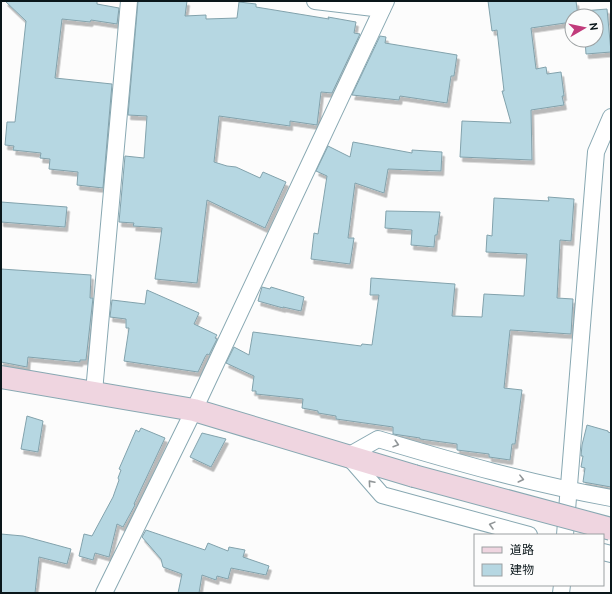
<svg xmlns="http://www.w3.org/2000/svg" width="612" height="594" viewBox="0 0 612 594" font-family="Cabin,'Noto Sans JP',sans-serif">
<defs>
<filter id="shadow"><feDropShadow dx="2.5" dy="4.5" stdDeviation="0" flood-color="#0004"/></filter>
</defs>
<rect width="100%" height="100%" fill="#fcfcfc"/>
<!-- building -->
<g fill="#b6d7e2" stroke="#82a2ac" filter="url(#shadow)">
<path d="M5,1H97V4L119,8L117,24L91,20L90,22L62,19L55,78L112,84L103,188L77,185L78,172L49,169L50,159L40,158L41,153L13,150L14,146L5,145L7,122H15L26,21Z"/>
<path d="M138,1H187L185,16L206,15V19L237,18L239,2L256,4V7L329,19L328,17L356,22L354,33L360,34L332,93L321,92L317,125L290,121V126L219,116L214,162L227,166L236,167L260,178L263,172L286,182L265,228L207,200L197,283L155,279L162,228L133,226L134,223L119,222L125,156L144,158L147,116L128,115Z"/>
<path d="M488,1H576L578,16H572V22L531,28L536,69L546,67L547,74L561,72L564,96H562L564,105L531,110L532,160L460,157L462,121L511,123L502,91H504L497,30L492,31Z"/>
<path d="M607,9L611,52L586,54L585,40H596V16H582V11Z"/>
<path d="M380,36L386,37L385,43L457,55L454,76H451L447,103L400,96L399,100L352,95Z"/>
<path d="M353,142L412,153V150L442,152L441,171L388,169L384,193L355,183L348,238H354L350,264L311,259L314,233L318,234L327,176L316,171L328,146L350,157Z"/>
<path d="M548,197L574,199L571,241L560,240L557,298L573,299L571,334L510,330L504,388L522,390L515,444H512L510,460L489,457V454L457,450V444L420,439V438L393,434V427L336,419V416L318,413V411L302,408L303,399L256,394V391H252L254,376L226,363L234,347L249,355L253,332L361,346L362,344L372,345L379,295H370L371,278L455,284L452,316L482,317L484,294L524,296L527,254L486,252L487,235L492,236L494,198L549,201Z"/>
<path d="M1,202L67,207L65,227L1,222Z"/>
<path d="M386,211L440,212L437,235H435L434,247L411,245L412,230L385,228Z"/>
<path d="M1,269L91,275L90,298H93L86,360H80V362L28,357L27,367L1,362Z"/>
<path d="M262,287L270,289L271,287L304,297L301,311L283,307V308L258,301Z"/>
<path d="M147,290L199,313L194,324L217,335L215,338L217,339L209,355L207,354L205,357L198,372L124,361L129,328H126V319L110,317L112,300L145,304Z"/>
<path d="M27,416L43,421L38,452L21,449Z"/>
<path d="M587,425L608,431V432L611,433V487L583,482L585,468L581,467L583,456H581L582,445Z"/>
<path d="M141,428L165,438L134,504L135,505L123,527L117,524L109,557L95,553L93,560L79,556L84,534L92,536L113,497L119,480L118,478L121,470L119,469L136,430L139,432Z"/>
<path d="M202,433L226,439L211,467L190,457Z"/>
<path d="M146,530L205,550L208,543L228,551L229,547L245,550L243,557L269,566L266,575L231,568L228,579L217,576L216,580L202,575L199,593H178L182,574L163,567L161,559L142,537Z"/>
<path d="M1,534L23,536L71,549L67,564L39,557L35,593H1Z"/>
</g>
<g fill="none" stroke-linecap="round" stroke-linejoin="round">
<!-- street casing -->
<g stroke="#88a8b2" stroke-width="18">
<g id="street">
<path d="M315,1L382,9"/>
<path d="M94,392L129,1"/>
<path d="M529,535L382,495L348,456L378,439C455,462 532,484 611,498"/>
<path d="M565,535L596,152L611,117"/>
<path d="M603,552L611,554"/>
<path d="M104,593L194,410L386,1"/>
<path d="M561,593L562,585"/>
</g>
</g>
<!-- secondary casing -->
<g stroke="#88a8b2" stroke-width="24">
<path id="secondary" d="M1,377L194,410L414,476"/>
</g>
<!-- street -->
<use href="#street" stroke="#fff" stroke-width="16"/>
<!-- secondary -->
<use href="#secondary" stroke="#efd5e0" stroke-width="22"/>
<!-- secondary-bridge casing -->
<g stroke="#88a8b2" stroke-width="24" stroke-linecap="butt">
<path id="secondary-bridge" d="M414,476L611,529"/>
</g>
<!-- secondary-bridge -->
<use href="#secondary-bridge" stroke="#efd5e0" stroke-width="22"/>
</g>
<!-- one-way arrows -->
<defs><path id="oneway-chevron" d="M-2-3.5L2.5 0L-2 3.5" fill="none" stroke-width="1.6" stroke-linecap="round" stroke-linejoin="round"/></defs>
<g stroke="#919698">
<use href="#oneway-chevron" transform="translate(396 444) rotate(17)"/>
<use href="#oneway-chevron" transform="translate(521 479) rotate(14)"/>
<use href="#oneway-chevron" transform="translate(371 483) rotate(-131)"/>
<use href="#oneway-chevron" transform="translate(492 525) rotate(-165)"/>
</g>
<!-- border -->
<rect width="612" height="594" fill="none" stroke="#0a161a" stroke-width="4"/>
<!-- legend -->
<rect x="474" y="534" width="130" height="52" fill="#fcfcfc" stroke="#9ba0a2"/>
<rect x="482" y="547" width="20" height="6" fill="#efd5e0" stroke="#9ba0a2"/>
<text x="510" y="554" font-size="12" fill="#0a161a">道路</text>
<rect x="482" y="564" width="20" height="12" fill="#b6d7e2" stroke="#9ba0a2"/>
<text x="510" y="574" font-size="12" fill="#0a161a">建物</text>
<!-- north arrow -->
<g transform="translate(584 28) rotate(81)"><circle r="19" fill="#fcfcfc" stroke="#9ba0a2"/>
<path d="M0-3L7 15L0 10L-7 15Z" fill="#c13b7b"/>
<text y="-6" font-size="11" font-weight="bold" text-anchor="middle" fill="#0a161a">N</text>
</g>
</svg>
